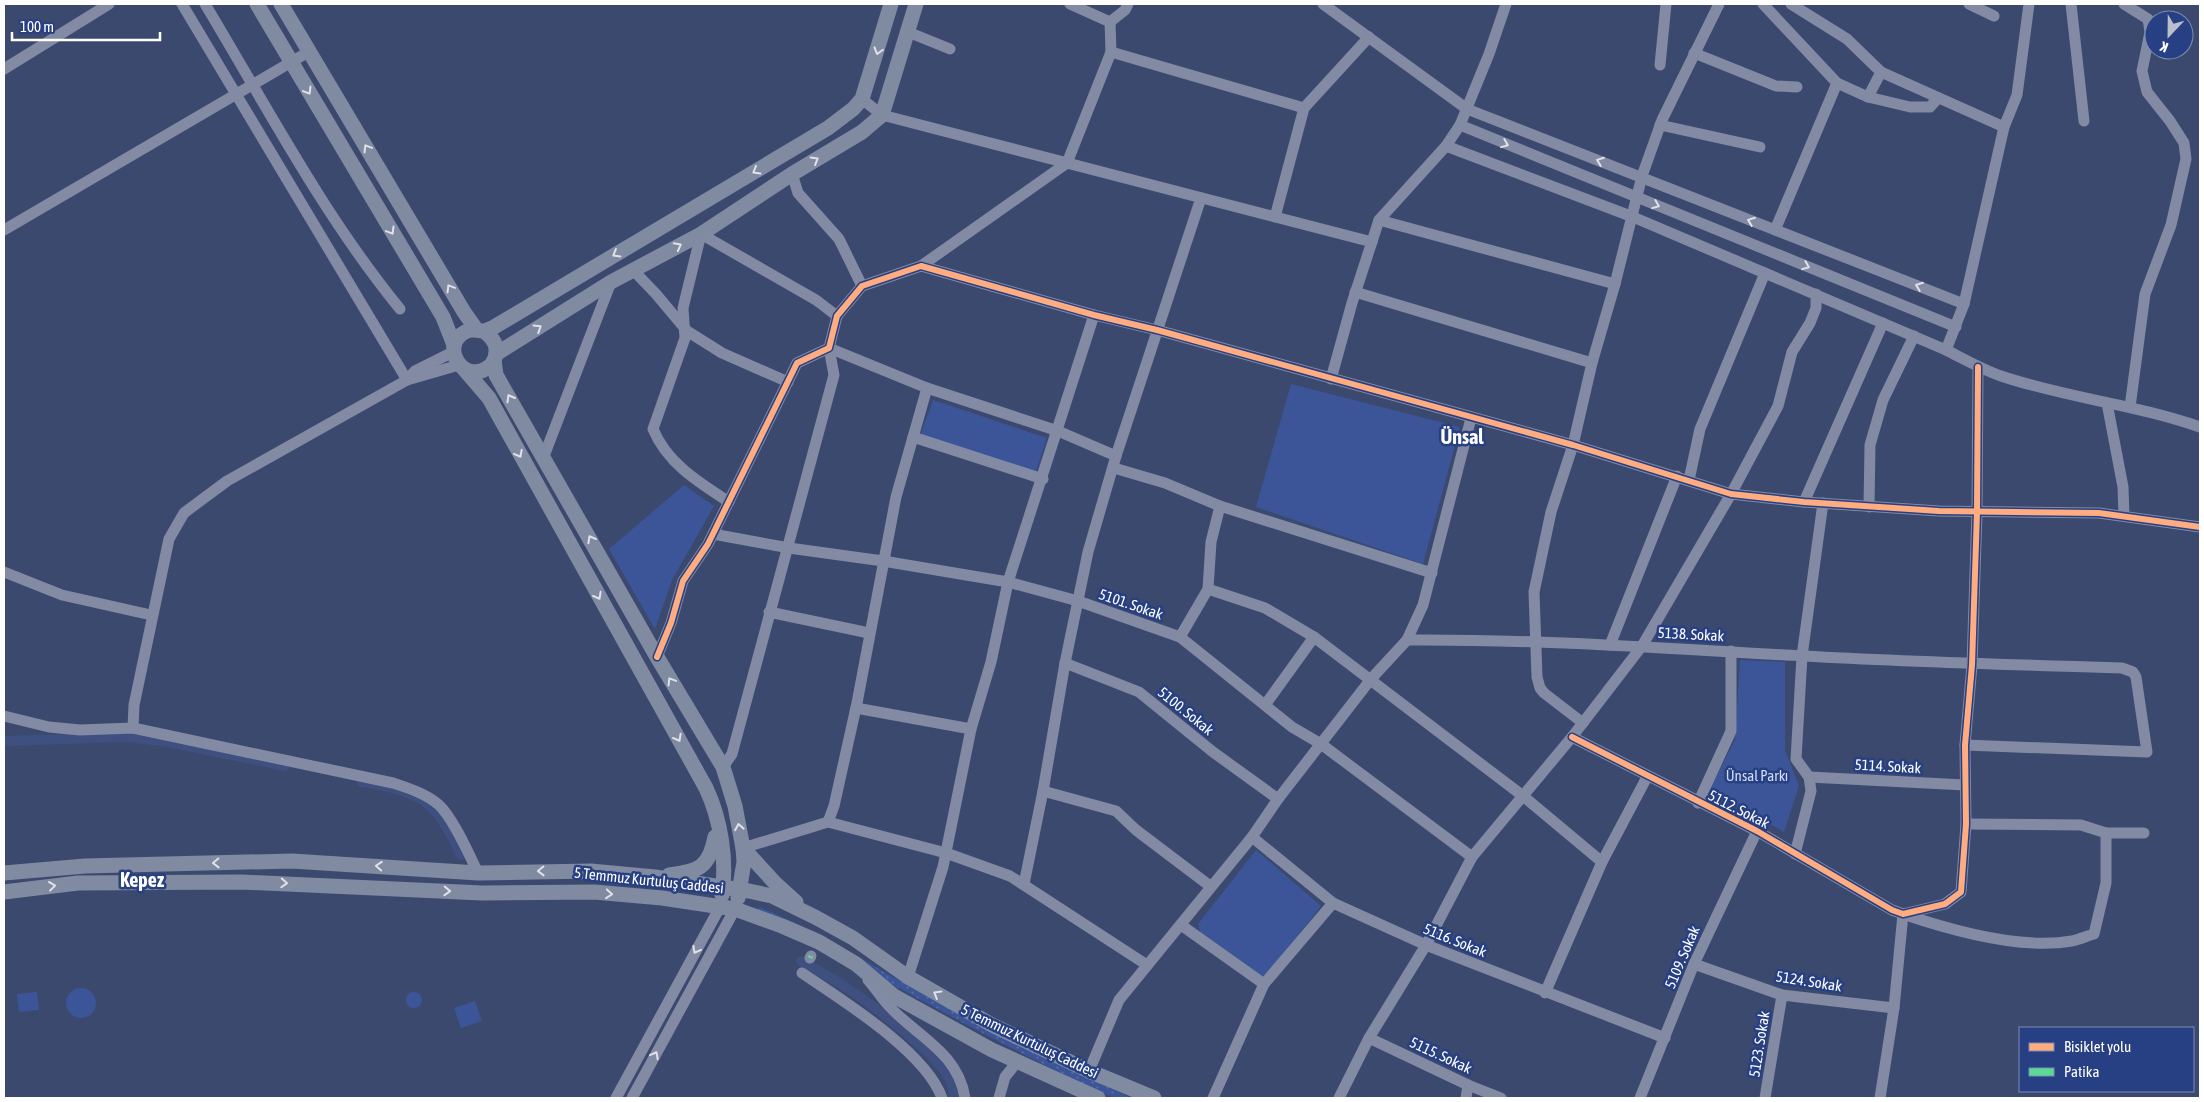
<svg xmlns="http://www.w3.org/2000/svg" width="2204" height="1102" viewBox="0 0 2204 1102" font-family="'Asap Condensed',sans-serif">
<defs>
<pattern id="grass-dots" width="8" height="8" patternUnits="userSpaceOnUse" patternTransform="scale(1.25)"><rect width="8" height="8" fill="#3b5598"/><path d="M2 2h.1M6 6h.1" fill="none" stroke="#586ea7" stroke-width="1.8" stroke-linecap="round"/></pattern>
</defs>
<rect width="100%" height="100%" fill="#3c496e"/>
<!-- grass -->
<path fill="url(#grass-dots)" d="M760,907L817,933L933,1000L1007,1039L1131,1098H1114C992,1043 878,974 759,913L758,909Z"/>
<!-- park -->
<g fill="#3b5598">
<path d="M1291,384L1460,427L1423,564L1256,507Z"/>
<path d="M933,400L1047,438L1035,474L920,436Z"/>
<path d="M684,485L714,506L672,580L655,629L609,549Z"/>
<path d="M1740,660L1785,662V750L1799,786L1784,832L1709,791L1735,740Z"/>
<path d="M1256,850L1321,906L1267,976L1263,977L1200,932L1198,924Z"/>
<circle cx="81" cy="1003" r="15"/>
<circle cx="414" cy="1000" r="8"/>
<path d="M37,992L39,1010L19,1012L17,994Z"/>
<path d="M475,1001L482,1021L461,1028L454,1008Z"/>
</g>
<g fill="none" stroke-linecap="round" stroke-linejoin="round">
<!-- canal -->
<g stroke="#3e4f80" stroke-width="10">
<path d="M4,741L127,737L169,742L284,766"/>
<path d="M362,782C385,786 417,791 433,809C446,822 453,839 461,855"/>
<path d="M801,961C844,984 877,1007 914,1040C925,1050 938,1060 946,1073C952,1081 953,1089 954,1098"/>
</g>
<!-- minor -->
<g stroke="#828aa4" stroke-width="11">
<path d="M182,4L407,380"/>
<path d="M205,4C267,107 324,216 400,309"/>
<path d="M1323,4L1467,109L1964,304"/>
<path d="M1763,4L1837,83L1868,97L1910,107H1930L1938,98"/>
<path d="M1791,4L1847,39L1881,72L2004,127"/>
<path d="M1969,4L1994,16"/>
<path d="M2071,4L2084,121"/>
<path d="M2124,4L2148,19L2150,32L2142,71L2147,92L2170,121L2184,143L2186,159L2171,225L2145,294L2130,407"/>
<path d="M1110,22L1125,10L1128,4"/>
<path d="M908,32L950,49"/>
<path d="M1111,52L1304,108L1369,37"/>
<path d="M1694,53L1776,86L1797,87"/>
<path d="M1660,65L1666,4"/>
<path d="M4,69L109,4"/>
<path d="M1868,97L1881,72"/>
<path d="M862,99L882,115L1372,242"/>
<path d="M1460,125L1956,327"/>
<path d="M1660,125L1760,147"/>
<path d="M1446,146L1633,217L1946,350C1964,359 1981,369 2001,376C2066,398 2135,404 2200,427"/>
<path d="M792,174L798,193L839,239L862,286"/>
<path d="M1275,217L1304,108"/>
<path d="M1379,220L1615,284"/>
<path d="M4,230L310,51"/>
<path d="M1775,230L1837,83"/>
<path d="M921,266L1067,163L1111,52L1110,22L1070,4"/>
<path d="M633,270L656,294L687,331L722,353L788,382"/>
<path d="M1355,292L1592,363"/>
<path d="M829,348L927,388L1058,431L1116,456"/>
<path d="M1946,350L1964,304L2004,127L2017,95L2029,4"/>
<path d="M1331,379L1352,303L1379,220L1446,146L1460,125L1489,54L1506,4"/>
<path d="M407,380L415,371L453,352"/>
<path d="M2107,403L2123,487L2124,516"/>
<path d="M913,437L1043,479"/>
<path d="M544,456L611,282"/>
<path d="M1114,468L1165,483L1220,506L1432,573"/>
<path d="M1689,480L1700,429L1765,273"/>
<path d="M729,502C698,482 667,463 653,429L685,338L683,308L701,234L816,300L837,316"/>
<path d="M1804,502L1883,323"/>
<path d="M1869,507L1870,445L1883,400L1914,336"/>
<path d="M713,534L789,548L883,561L1008,582L1078,601L1180,637L1292,727L1321,744L1472,857"/>
<path d="M4,572L62,595L151,615"/>
<path d="M1208,589L1265,608L1314,637L1523,796L1602,862"/>
<path d="M769,612L869,633"/>
<path d="M1180,637L1208,589L1211,542L1220,506"/>
<path d="M1407,640C1540,639 1672,649 1804,656C1910,662 2016,665 2122,668L2133,672L2136,677L2147,752L1965,745"/>
<path d="M1610,645L1677,476"/>
<path d="M657,657L671,623L683,581L708,544L797,363L829,348L837,316L862,286L921,266L1094,315L1157,330L1573,445L1731,494L1804,502L1939,511L2099,513L2200,527"/>
<path d="M1065,663L1139,692L1213,752L1278,799"/>
<path d="M1265,705L1314,637"/>
<path d="M856,708L971,729"/>
<path d="M4,716L49,727L80,730L133,728L393,783C408,788 427,794 439,805C453,818 469,854 478,873"/>
<path d="M1583,723L1544,693L1540,688L1537,677L1534,592L1551,512L1573,445L1592,363L1615,284L1642,176L1662,120L1719,4"/>
<path d="M133,728L134,705L169,539L184,513L227,481L407,380L459,365"/>
<path d="M1572,737L1757,831L1892,910L1903,914L1945,904L1961,892L1966,824L1965,745L1972,665L1977,512L1978,367"/>
<path d="M723,767L732,754C765,628 801,502 834,375L829,348"/>
<path d="M1809,777L1965,785"/>
<path d="M1043,791L1116,811L1136,830L1210,886"/>
<path d="M1698,803L1731,731V651"/>
<path d="M828,822L834,806L857,703L896,497L927,388"/>
<path d="M1966,824L2081,825L2106,833H2144"/>
<path d="M1252,837L1333,903L1426,945L1665,1038"/>
<path d="M743,848L828,822L946,853L1010,876L1147,965"/>
<path d="M1795,854L1811,791L1809,777L1796,759L1802,656L1823,503"/>
<path d="M1024,884L1043,791L1065,663L1088,552L1116,456L1201,198"/>
<path d="M1181,925L1264,984"/>
<path d="M810,958L811,956"/>
<path d="M1694,964L1782,995L1894,1008"/>
<path d="M802,973C842,1000 926,1052 942,1098"/>
<path d="M908,977L943,867L971,729L991,662L1008,582L1094,315"/>
<path d="M868,980C875,988 881,997 888,1005C916,1036 958,1052 965,1098"/>
<path d="M1545,993L1602,862L1647,777"/>
<path d="M1369,1038L1468,1085L1501,1098"/>
<path d="M1089,1071L1119,1000L1252,837L1278,799L1371,679L1407,640L1423,605L1471,418"/>
<path d="M616,1098L720,907"/>
<path d="M632,1098L735,909"/>
<path d="M999,1098L1005,1077L1017,1062"/>
<path d="M1213,1098L1264,984L1333,903"/>
<path d="M1339,1098L1369,1038L1426,945L1472,857L1572,737L1642,646L1731,494L1778,406L1792,352L1810,323L1816,308V294"/>
<path d="M1466,1098L1468,1085"/>
<path d="M1640,1098L1694,964L1757,831"/>
<path d="M1765,1098L1782,995"/>
<path d="M1880,1098L1894,1008L1903,914C1950,930 2022,950 2072,941C2080,939 2087,936 2094,934L2106,883V833"/>
</g>
<!-- major -->
<g stroke="#808aa1" stroke-width="15">
<path d="M257,4L443,317L454,345"/>
<path d="M281,4L464,312L476,329"/>
<path d="M483,331C491,336 497,342 496,352C496,359 492,365 487,368C463,384 439,346 465,332C472,328 476,331 483,331C486,331 491,328 494,327L828,128L853,109L862,99L891,4"/>
<path d="M496,354L611,282L701,234L792,174L862,132L882,115L916,4"/>
<path d="M494,360L496,375L657,657L723,767L735,806L743,848L744,862L738,898"/>
<path d="M464,369L489,398L706,788C721,820 727,860 722,895"/>
<path d="M743,848L775,883L796,902"/>
<path d="M4,873L85,866L292,861L478,873L591,871L655,877L749,891L772,896L815,917L853,938L908,977L992,1025L1089,1071L1154,1098"/>
<path d="M669,875C699,871 709,868 715,837"/>
<path d="M4,892L78,883L242,882L482,893L594,892L662,898L735,909L782,926L819,942L856,964L894,996L992,1050L1098,1098"/>
</g>
<!-- quiet -->
<path stroke="#5adb95" stroke-width="5" stroke-dasharray="10 5" stroke-linecap="butt" d="M810,958L811,956"/>
<!-- cycleway casing -->
<g stroke="#273f83" stroke-width="9">
<g id="cycleway">
<path d="M657,657L671,623L683,581L708,544L797,363L829,348L837,316L862,286L921,266L1094,315L1157,330L1573,445L1731,494L1804,502L1939,511L2099,513L2200,527"/>
<path d="M1572,737L1757,831L1892,910L1903,914L1945,904L1961,892L1966,824L1965,745L1972,665L1977,512L1978,367"/>
</g>
</g>
<!-- cycleway -->
<use href="#cycleway" stroke="#ffac80" stroke-width="6"/>
</g>
<!-- one-way arrows -->
<defs><path id="oneway-chevron" d="M-2-3.5L2.5 0L-2 3.5" fill="none" stroke-width="1.6" stroke-linecap="round" stroke-linejoin="round" transform="scale(1.25)"/></defs>
<g stroke="#dfe2e8">
<use href="#oneway-chevron" transform="translate(878 51) rotate(106)"/>
<use href="#oneway-chevron" transform="translate(308 91) rotate(59)"/>
<use href="#oneway-chevron" transform="translate(367 148) rotate(-121)"/>
<use href="#oneway-chevron" transform="translate(815 160) rotate(-31)"/>
<use href="#oneway-chevron" transform="translate(756 171) rotate(150)"/>
<use href="#oneway-chevron" transform="translate(391 231) rotate(59)"/>
<use href="#oneway-chevron" transform="translate(678 246) rotate(-28)"/>
<use href="#oneway-chevron" transform="translate(616 254) rotate(149)"/>
<use href="#oneway-chevron" transform="translate(450 288) rotate(-121)"/>
<use href="#oneway-chevron" transform="translate(538 328) rotate(-32)"/>
<use href="#oneway-chevron" transform="translate(510 398) rotate(-120)"/>
<use href="#oneway-chevron" transform="translate(519 454) rotate(62)"/>
<use href="#oneway-chevron" transform="translate(591 539) rotate(-119)"/>
<use href="#oneway-chevron" transform="translate(598 596) rotate(61)"/>
<use href="#oneway-chevron" transform="translate(671 681) rotate(-121)"/>
<use href="#oneway-chevron" transform="translate(678 738) rotate(61)"/>
<use href="#oneway-chevron" transform="translate(739 827) rotate(-100)"/>
<use href="#oneway-chevron" transform="translate(216 863) rotate(179)"/>
<use href="#oneway-chevron" transform="translate(379 866) rotate(-176)"/>
<use href="#oneway-chevron" transform="translate(541 871) rotate(179)"/>
<use href="#oneway-chevron" transform="translate(284 883) rotate(3)"/>
<use href="#oneway-chevron" transform="translate(52 886) rotate(-7)"/>
<use href="#oneway-chevron" transform="translate(447 891) rotate(2)"/>
<use href="#oneway-chevron" transform="translate(609 894) rotate(5)"/>
<use href="#oneway-chevron" transform="translate(937 994) rotate(-149)"/>
</g>
<g stroke="#e0e2e8">
<use href="#oneway-chevron" transform="translate(1505 144) rotate(22)"/>
<use href="#oneway-chevron" transform="translate(1600 161) rotate(-159)"/>
<use href="#oneway-chevron" transform="translate(1656 205) rotate(22)"/>
<use href="#oneway-chevron" transform="translate(1751 221) rotate(-159)"/>
<use href="#oneway-chevron" transform="translate(1806 266) rotate(22)"/>
<use href="#oneway-chevron" transform="translate(1919 286) rotate(-159)"/>
<use href="#oneway-chevron" transform="translate(696 950) rotate(118)"/>
<use href="#oneway-chevron" transform="translate(655 1055) rotate(-62)"/>
</g>
<g text-anchor="middle" dominant-baseline="central" stroke-width="5" stroke-linejoin="round" paint-order="stroke">
<!-- street labels -->
<g font-size="15" fill="#fff" stroke="#273f83">
<text transform="translate(1131 604) rotate(19)">5101. Sokak</text>
<text transform="translate(1691 634) rotate(3)">5138. Sokak</text>
<text transform="translate(1186 711) rotate(39)">5100. Sokak</text>
<text transform="translate(1888 766) rotate(3)">5114. Sokak</text>
<text transform="translate(1739 809) rotate(27)">5112. Sokak</text>
<text transform="translate(649 880) rotate(6)">5 Temmuz Kurtuluş Caddesi</text>
<text transform="translate(1455 940) rotate(22)">5116. Sokak</text>
<text transform="translate(1682 957) rotate(-67)">5109. Sokak</text>
<text transform="translate(1809 981) rotate(9)">5124. Sokak</text>
<text transform="translate(1030 1041) rotate(26)">5 Temmuz Kurtuluş Caddesi</text>
<text transform="translate(1759 1044) rotate(-81)">5123. Sokak</text>
<text transform="translate(1441 1055) rotate(25)">5115. Sokak</text>
</g>
<!-- park labels -->
<g font-size="15" fill="#d3ddf5" stroke="#273f83">
<text x="1757" y="775">Ünsal Parkı</text>
</g>
<!-- district labels -->
<g font-size="20" font-weight="bold" fill="#fff" stroke="#273f83">
<text x="1462" y="436">Ünsal</text>
<text x="142" y="879">Kepez</text>
</g>
</g>
<!-- border -->
<rect width="2204" height="1102" fill="none" stroke="#ffffff" stroke-width="10"/>
<!-- legend -->
<rect x="2019" y="1027" width="175" height="65" fill="#273f83" stroke="#7d8cb5"/>
<rect x="2029" y="1043" width="25" height="8" fill="#ffac80" stroke="#7d8cb5"/>
<text x="2064" y="1052" font-size="15" fill="#ffffff">Bisiklet yolu</text>
<rect x="2029" y="1068" width="25" height="8" fill="#5adb95" stroke="#7d8cb5"/>
<text x="2064" y="1077" font-size="15" fill="#ffffff">Patika</text>
<!-- north arrow -->
<g transform="translate(2169 35) rotate(202)"><circle r="24" fill="#273f83" stroke="#7d8cb5"/>
<path d="M0-4L9 19L0 12L-9 19Z" fill="#bbbfcc"/>
<text y="-8" font-size="14" font-weight="bold" text-anchor="middle" fill="#ffffff">K</text>
</g>
<!-- scale -->
<path d="M12 32v8h148v-8" fill="none" stroke="#ffffff" stroke-width="2.5"/>
<text x="20" y="32" font-size="15" fill="#ffffff" stroke="#273f83" stroke-width="4" paint-order="stroke">100 m</text>
</svg>
